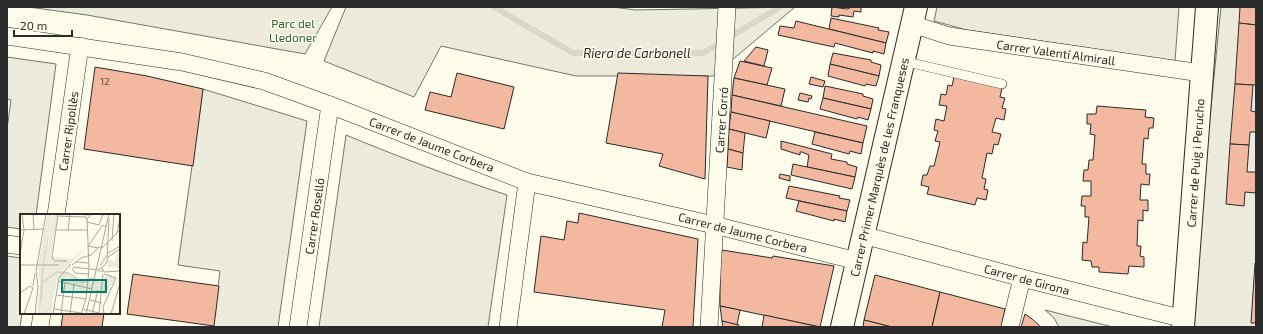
<svg xmlns="http://www.w3.org/2000/svg" width="1263" height="334" viewBox="0 0 1263 334" font-family="'Exo 2',sans-serif">
<rect width="100%" height="100%" fill="#fdfbea"/>
<!-- green -->
<g fill="#ecebdb" stroke="#74746e">
<path d="M28,7H332L305,54L87,15Z"/>
<path d="M346,7H612L636,10L795,7L713,76H576L441,46L414,97L324,61Z"/>
<path d="M937,7H1179L1175,61L967,30L934,21Z"/>
<path d="M1221,7H1256V327H1189Z"/>
<path d="M7,57L56,64L36,215H21V229L7,227V129L11,100L7,99Z"/>
<path d="M203,89L307,121L278,327H213L220,271L178,265Z"/>
<path d="M346,135C399,157 452,177 507,195L488,327H319Z"/>
<path d="M7,256L21,258L22,313L20,327H7Z"/>
<path d="M1045,310L1113,327H1059L1054,318Z"/>
</g>
<g fill="none" stroke-linecap="round" stroke-linejoin="round">
<!-- stream -->
<path stroke="#d8d7c9" stroke-width="6" d="M494,7L573,53H703L780,7"/>
</g>
<!-- building -->
<g fill="#f2b8a0" stroke="#2b2b2b">
<path d="M832,7L847,9L852,7H861V12L854,11L853,17L839,15V17L831,16Z"/>
<path d="M1240,7H1256V25L1239,23Z"/>
<path d="M831,18L879,28L878,30L889,32L886,43L829,29Z"/>
<path d="M796,21L886,43L884,54L873,51V53L835,43L834,47L778,35L780,26L794,28Z"/>
<path d="M1239,23L1256,25V85L1235,84Z"/>
<path d="M756,47L768,50L764,66L744,61Z"/>
<path d="M833,53L871,60V62L881,65L879,76L830,64Z"/>
<path d="M740,61L772,68L767,85L734,78Z"/>
<path d="M830,64L879,76L876,86L866,84L865,86L828,76Z"/>
<path d="M95,67L147,76L203,89L193,166L84,149Z"/>
<path d="M457,73L514,87L504,129L425,110L430,92L451,97Z"/>
<path d="M618,73L708,76L705,179L659,166L663,154L606,143Z"/>
<path d="M811,77L825,81L823,87L809,84Z"/>
<path d="M954,77L1002,88L1000,97L1005,98L1002,108L1006,109L1004,120L996,118L992,132L1001,134L998,145L994,144L992,154L987,153L982,178L986,179L984,189L988,190L986,200L977,198L975,205L927,194L929,187L921,185L923,175H927L930,166H934L940,142L935,141L938,131L934,130L936,119L944,121L947,106L939,105L941,94L946,95L948,85L952,86Z"/>
<path d="M734,78L785,89L781,106L732,95Z"/>
<path d="M1235,84L1253,85L1251,111L1256,112V131L1255,132H1250L1249,145L1230,144Z"/>
<path d="M825,86L863,94V96L873,99L871,109L823,98Z"/>
<path d="M800,93L812,96L811,99L809,98L808,102L798,100Z"/>
<path d="M732,95L867,126L863,143L731,112Z"/>
<path d="M823,98L871,109L868,120L858,117L857,119L820,109Z"/>
<path d="M1097,106L1146,110L1145,117L1154,118L1153,128H1149L1148,139L1144,138L1142,164H1146V174H1150L1149,185L1141,184L1140,200H1148V211L1143,210V221L1138,220L1137,246H1141L1140,256L1144,257V267L1129,266L1128,274L1099,272V267H1092L1091,261L1082,260L1083,242L1087,243L1089,217H1085V206H1081L1082,196H1091V181H1083L1084,170H1088L1089,160H1093L1095,135L1090,134L1091,124H1087V114H1096Z"/>
<path d="M731,112L770,121L766,138L729,129Z"/>
<path d="M729,129L745,133L743,153L728,149Z"/>
<path d="M815,132L863,143L861,154L850,151L849,154L812,144Z"/>
<path d="M781,141L832,154L831,159L847,162V164L857,167L855,177L807,167L809,155L802,152H800V155L781,149Z"/>
<path d="M1230,144L1249,145L1247,172H1256V193L1245,192L1244,206L1226,204Z"/>
<path d="M728,149L743,153L742,170L727,167Z"/>
<path d="M793,164L855,177L852,189L791,175Z"/>
<path d="M780,174L790,176V181L779,178Z"/>
<path d="M789,186L840,196L839,198L850,200L847,211L786,198Z"/>
<path d="M799,201L847,211L845,222L834,219V221L796,211Z"/>
<path d="M579,213L698,239L693,327H662L665,310L534,292L541,236L564,240L567,221L578,223Z"/>
<path d="M722,250L772,258L773,256L834,266L820,327L720,306V266Z"/>
<path d="M1255,263H1256V323H1251Z"/>
<path d="M133,274L219,286L214,326L127,314Z"/>
<path d="M875,275L940,292L932,327H892L864,320Z"/>
<path d="M940,292L1005,309L1001,327H932Z"/>
<path d="M720,306L740,310L737,325L722,321Z"/>
<path d="M63,313H104L102,327H61Z"/>
<path d="M1025,314L1031,318L1041,327H1021Z"/>
<path d="M764,315L820,327H762Z"/>
<path d="M864,320L892,327H863Z"/>
<path d="M722,321L739,325V327H723Z"/>
</g>
<g fill="none" stroke-linecap="round" stroke-linejoin="round">
<!-- lane casing -->
<g stroke="#2b2b2b" stroke-width="10">
<path id="lane" d="M903,61L1002,84"/>
</g>
<!-- street casing -->
<g stroke="#2b2b2b" stroke-width="18">
<g id="street">
<path d="M912,24L949,36L1201,73"/>
<path d="M7,36L182,62L264,81L330,105L527,182L714,225L857,261"/>
<path d="M56,215L80,46"/>
<path d="M863,235L1022,278L1184,319"/>
<path d="M7,244L21,246"/>
<path d="M40,327L42,313"/>
<path d="M298,327L330,105"/>
<path d="M508,327L527,182"/>
<path d="M709,327L727,7"/>
<path d="M1010,327L1022,278"/>
</g>
</g>
<!-- secondary casing -->
<g stroke="#2b2b2b" stroke-width="24">
<g id="secondary">
<path d="M842,327L916,7"/>
<path d="M1183,327L1207,7"/>
</g>
</g>
<!-- lane -->
<use href="#lane" stroke="#fdfbea" stroke-width="9"/>
<!-- street -->
<use href="#street" stroke="#fdfbea" stroke-width="17"/>
<!-- secondary -->
<use href="#secondary" stroke="#fdfbea" stroke-width="22"/>
</g>
<g text-anchor="middle" dominant-baseline="central" stroke-width="3" stroke-linejoin="round" paint-order="stroke">
<!-- number labels -->
<g font-size="10" fill="#5d4e48">
<text x="105" y="81">12</text>
</g>
<!-- park labels -->
<g font-size="12" fill="#34623c" stroke="#fdfbea">
<text x="293" y="23">Parc del<tspan x="293" dy="14">Lledoner</tspan></text>
</g>
<!-- street labels -->
<g font-size="12" fill="#2b2b2b" stroke="#fdfbea">
<text transform="translate(1056 52) rotate(8)">Carrer Valentí Almirall</text>
<text transform="translate(721 120) rotate(-86)">Carrer Corró</text>
<text transform="translate(68 131) rotate(-82)">Carrer Ripollès</text>
<text transform="translate(432 144) rotate(21)">Carrer de Jaume Corbera</text>
<text transform="translate(1195 163) rotate(-86)">Carrer de Puig i Perucho</text>
<text transform="translate(879 167) rotate(-77)">Carrer Primer Marquès de les Franqueses</text>
<text transform="translate(314 216) rotate(-82)">Carrer Roselló</text>
<text transform="translate(743 232) rotate(14)">Carrer de Jaume Corbera</text>
<text transform="translate(1027 279) rotate(15)">Carrer de Girona</text>
</g>
<!-- water labels -->
<g font-size="13" font-style="italic" fill="#2b2b2b" stroke="#fdfbea">
<text x="637" y="53">Riera de Carbonell</text>
</g>
</g>
<!-- overview -->
<g transform="translate(20 214)">
<rect width="100" height="100" fill="#fdfbea"/>
<path d="M27,0H32L21,61L19,100H17L20,69L18,53ZM33,0H38L31,42L51,45L45,50L66,33L44,57L61,66L74,64L67,69L57,70L37,64L31,100H20L23,63ZM100,36V54L86,53L89,45L94,48ZM85,61L96,64L84,83L83,79Z" fill="#ecebdb"/>
<path d="M32,0L23,62V79L19,100L21,61Z" fill="#d8d7c9"/>
<path fill="none" stroke="#d8d7c9" stroke-width="2" d="M80,52L87,41M23,68L37,58L48,59L62,68L73,64"/>
<path fill="none" stroke="#a9a89e" stroke-width="1" d="M13,0L14,16M38,0L32,44L35,47H47M67,0L65,3L67,5L70,2L68,0M38,2L65,3M67,5L69,54M67,8L79,11L83,0M0,16L23,15M36,16H67M48,16L50,0M97,19L100,4M92,27L94,0M78,34L68,32L82,12H86M82,34L100,16M88,39L100,32M0,40L4,16L2,0M88,43L100,35M56,48L68,49M0,51H39M52,51L61,44L71,41L79,33H82M53,53L78,56M52,54L55,59L68,60M82,54L87,48L89,5M78,55L82,54L84,57H78M84,58L100,57M84,60L96,64L83,93L84,100M38,67L72,75M13,72L15,59M0,79L10,72M36,81L66,85M70,86L82,89M34,95L61,99M63,95L79,99M4,100L13,74L10,72M15,100L18,72L16,57L26,0M33,100L39,64L51,50M41,100L45,68M50,100L54,70M61,100L66,85L69,55M66,100L89,0M72,100L78,76M79,100L83,60M91,100L100,69"/>
<path fill="#0f766e" fill-opacity="0.15" stroke="#0f766e" stroke-width="2" d="M42,66H86V78H42Z"/>
<rect width="100" height="100" fill="none" stroke="#2b2b2b" stroke-width="2"/>
</g>
<!-- border -->
<rect width="1263" height="334" fill="none" stroke="#2b2b2b" stroke-width="16"/>
<!-- scale -->
<path d="M14 30v6h58v-6" fill="none" stroke="#2b2b2b" stroke-width="2"/>
<text x="20" y="30" font-size="12" fill="#2b2b2b" stroke="#fdfbea" stroke-width="3" paint-order="stroke">20 m</text>
</svg>
